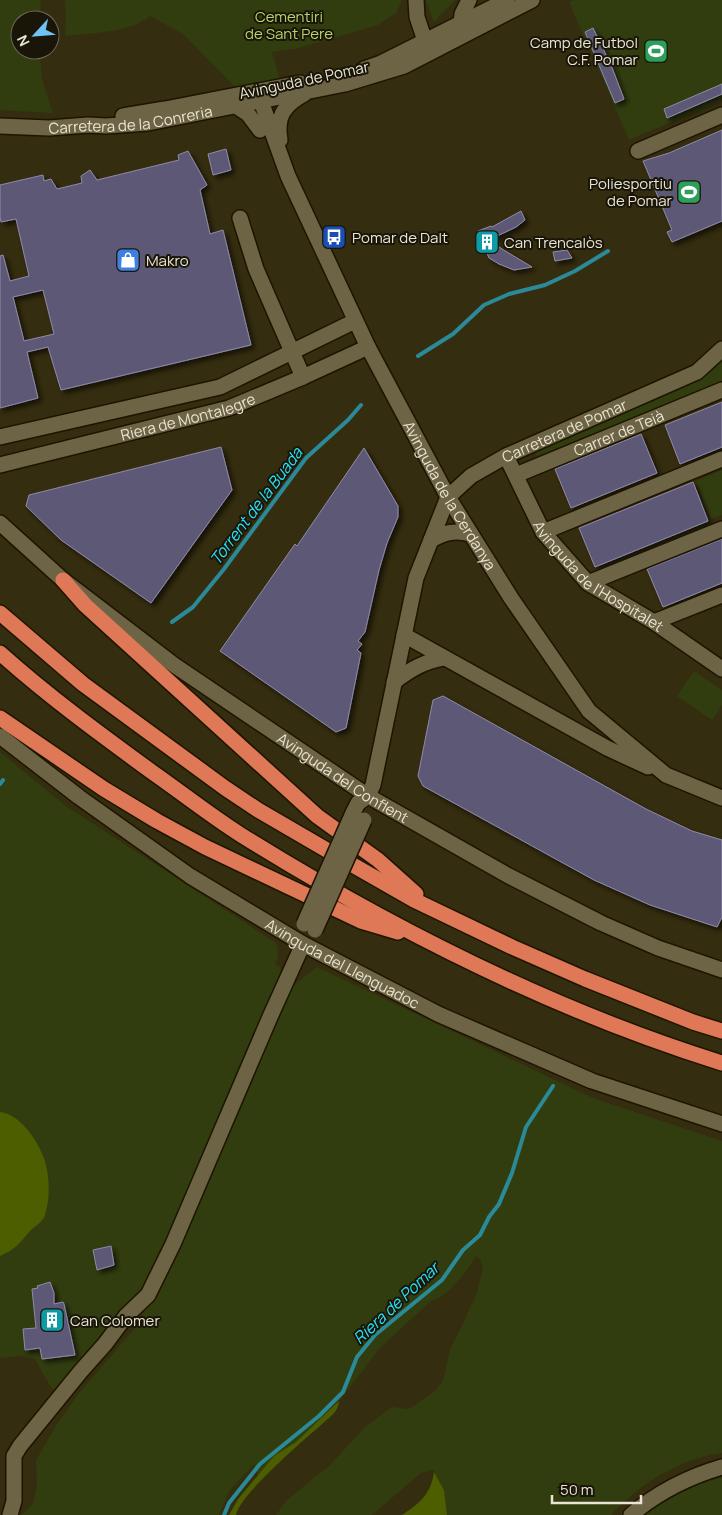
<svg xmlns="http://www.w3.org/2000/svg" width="722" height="1515" viewBox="0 0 722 1515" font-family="Manrope,sans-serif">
<defs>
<filter id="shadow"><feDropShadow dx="3.5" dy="3.5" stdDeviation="2.5" flood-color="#0009"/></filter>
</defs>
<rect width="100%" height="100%" fill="#352d0f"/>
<!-- green -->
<g fill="#323d0f">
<path d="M0,0H41L39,20H20V50H39L43,83L53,113L0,110Z"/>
<path d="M65,0H402L396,13L378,25L295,49L272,52L281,83L239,91L183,34L150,16C130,33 91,33 65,36L66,14Z"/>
<path d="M427,0H455L434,22L426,1Z"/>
<path d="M574,0H722V100L629,140L569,2Z"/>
<path d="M722,361V381L537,456L535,453L537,451L702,377L715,368Z"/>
<path d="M722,470V515L711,519L696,481Z"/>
<path d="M694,671L722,690V705L712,720L677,696Z"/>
<path d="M0,752L66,806L276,943C279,951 279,957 275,964L280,967L281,975L148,1284L134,1296L128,1309L57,1393L50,1386L35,1359L22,1356L0,1358Z"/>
<path d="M317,967L593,1098L722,1141V1453C681,1458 639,1484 611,1515H447L444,1490L433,1470L421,1473L372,1515H276L286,1501L331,1464L364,1428L392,1407L407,1409L412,1407L435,1391L442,1382L445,1374L450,1349L465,1319L477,1292L483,1268L480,1259L476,1256C465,1273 452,1292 433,1301L432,1300L380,1348L339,1401L260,1482L254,1464L229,1491L219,1515H22L33,1503L37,1485L36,1460L56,1426L79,1393L135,1328L145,1310L213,1171L293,986Z"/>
<path d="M722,1477V1515H644L685,1487Z"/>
</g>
<!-- forest -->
<g fill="#4c5e00">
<path d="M0,1112C21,1114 39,1143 45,1161C49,1176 50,1193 47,1207C46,1210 45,1216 44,1218C41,1222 36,1226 32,1229C20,1242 18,1248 0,1256Z"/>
<path d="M339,1401C339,1411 330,1417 322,1424C303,1441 240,1494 236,1515H229L238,1499L274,1456L296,1442Z"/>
<path d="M434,1472L444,1490L447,1515H402C420,1503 431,1494 434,1472Z"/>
</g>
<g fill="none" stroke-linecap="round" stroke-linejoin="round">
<!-- stream -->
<g stroke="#2b8a98" stroke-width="4">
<path d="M418,356L453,334L484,305L509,294L545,285L575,271L608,251"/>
<path d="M172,622L193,607L224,569L306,458L348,420L361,405"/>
<path d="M0,784L3,780"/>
<path d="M224,1515L229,1503L260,1464L319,1416L343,1392L357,1357L375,1335L442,1280L463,1250L480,1235L489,1217L499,1204L512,1173L526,1127L553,1086"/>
</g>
</g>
<!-- building -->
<g fill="#5d5874" stroke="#8f8aa9" fill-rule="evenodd" filter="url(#shadow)">
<path d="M593,28L611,65L624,99L615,103L585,32Z"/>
<path d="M722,84V94L667,118L664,109Z"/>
<path d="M722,130V221L672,242L667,232L672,230L643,161L669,153Z"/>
<path d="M226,149L231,170L213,175L208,154Z"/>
<path d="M188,151L207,185L200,190L210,234L223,230L251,345L61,390L48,347L27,352L38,398L0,408V256L3,255L10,281L29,276L16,219L1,222L0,217V185L43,175L44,181L51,179L57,189L82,183L81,176L90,170L97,180L179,160L178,155ZM43,290L54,334L24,341L13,297Z"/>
<path d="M521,211L525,220L516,227L489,240L502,249L532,267L514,270L499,264L489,258L478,231L491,226L492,227Z"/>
<path d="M567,250L572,258L555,261L553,252Z"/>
<path d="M722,402V447L680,464L665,425Z"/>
<path d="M641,434L657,473L571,508L555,469Z"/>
<path d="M221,447L232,490L151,603L61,540L26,506L29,495Z"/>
<path d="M364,448L398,506V517L387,543L379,570L365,632L358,641L362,644L357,650L361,653L346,728L336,732L220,651L295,544L297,546Z"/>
<path d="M693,482L708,521L595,567L579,528Z"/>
<path d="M722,539V583L663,607L647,569Z"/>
<path d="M443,696L646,809L692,831L722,840V917L717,927L650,905L594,880L423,786L418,776L433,700Z"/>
<path d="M111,1246L114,1265L97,1270L93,1250Z"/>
<path d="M50,1282L54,1293V1304L63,1302L64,1304L75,1355L42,1359L40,1348L25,1350L23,1329L36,1328L32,1289L38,1288L37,1286Z"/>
</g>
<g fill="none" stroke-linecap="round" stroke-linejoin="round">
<!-- minor casing -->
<g stroke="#1d1500" stroke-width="18">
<g id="minor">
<path d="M416,0L417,17L425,41"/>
<path d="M461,23L462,14L469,0"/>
<path d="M364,69L381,63L507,0"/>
<path id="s1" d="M261,101L288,176L368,347L448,497L511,598L589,711L666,775L722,798"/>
<path d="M236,106L248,114L260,130"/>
<path d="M123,116L165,109L300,83"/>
<path id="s2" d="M0,126L49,128L88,125L106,126L148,123L345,84L404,66L532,0"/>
<path d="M280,140C276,118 283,105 304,94"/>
<path d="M638,151L722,115"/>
<path d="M240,218L256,269L303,377"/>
<path d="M0,437L220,387L355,321"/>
<path id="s3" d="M506,456L543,532L588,583L654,622L722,669"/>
<path id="s4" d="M0,465L229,408L303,377L368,347"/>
<path id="s5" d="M516,475L722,390"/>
<path id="s6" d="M0,523L63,580L174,665L368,796L507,875L601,923L658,948L722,970"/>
<path d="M543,532L722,459"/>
<path d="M431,540C445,532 455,530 471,534"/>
<path d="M588,583L722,529"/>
<path d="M654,622L722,595"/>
<path d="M404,635L607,748L648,767"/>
<path d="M394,682C411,669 423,662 444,658"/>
<path id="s7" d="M0,736L79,797L190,876L303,944L438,1014L592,1081L722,1124"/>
<path id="s8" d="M353,813L358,803L368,796L373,785L416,578L448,497L471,476L506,456L697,372L722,349"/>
<path d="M10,1515L14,1501V1456L20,1446L81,1371L105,1344L126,1316L148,1295L173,1244L270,1017L303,944"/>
<path d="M631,1515C658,1492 688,1477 722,1467"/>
</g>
</g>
<!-- highway casing -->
<g stroke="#1d1500" stroke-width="18">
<g id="highway">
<path d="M63,580L85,605L317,816L378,860L416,894"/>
<path d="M0,613L83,684L225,788L258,810L337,856L414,900L512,947L585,979L693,1022L722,1031"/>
<path d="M0,653C48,696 100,734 152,772C182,793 211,816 241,835C392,929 552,1010 722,1063"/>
<path d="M0,718L104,789L157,821L205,847L361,921L398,932"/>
</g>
</g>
<!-- minor -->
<use href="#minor" stroke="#6d6446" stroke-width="15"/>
<!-- highway -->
<use href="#highway" stroke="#de7856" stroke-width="15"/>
<!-- minor-bridge casing -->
<g stroke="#1d1500" stroke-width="18" stroke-linecap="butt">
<g id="minor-bridge">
<path d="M304,924L353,813"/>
<path d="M315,930L364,820"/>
</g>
</g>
<!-- minor-bridge -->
<use href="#minor-bridge" stroke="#6d6446" stroke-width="15"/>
</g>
<!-- icons -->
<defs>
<g id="stadium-square" transform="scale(1.25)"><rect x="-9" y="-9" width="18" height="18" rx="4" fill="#2e9e5b" stroke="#191609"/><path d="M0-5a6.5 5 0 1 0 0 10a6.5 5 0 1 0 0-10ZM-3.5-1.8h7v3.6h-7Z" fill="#fff"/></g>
<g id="bus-square" transform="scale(1.25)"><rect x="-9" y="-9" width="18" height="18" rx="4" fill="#1a4fb4" stroke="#191609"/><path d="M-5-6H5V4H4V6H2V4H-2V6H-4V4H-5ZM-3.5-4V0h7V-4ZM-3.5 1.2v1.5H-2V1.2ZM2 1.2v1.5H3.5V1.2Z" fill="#fff"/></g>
<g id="building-square" transform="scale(1.25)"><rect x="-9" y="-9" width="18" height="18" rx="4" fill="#0f9aa8" stroke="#191609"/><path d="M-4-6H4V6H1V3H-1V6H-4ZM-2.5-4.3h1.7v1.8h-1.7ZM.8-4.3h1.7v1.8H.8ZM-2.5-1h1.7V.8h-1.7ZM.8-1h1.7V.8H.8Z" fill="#fff"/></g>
<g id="shop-square" transform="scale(1.25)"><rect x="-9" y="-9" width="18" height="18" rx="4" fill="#3f7fe0" stroke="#191609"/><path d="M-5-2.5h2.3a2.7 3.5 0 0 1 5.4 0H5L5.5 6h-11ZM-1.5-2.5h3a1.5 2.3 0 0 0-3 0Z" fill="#fff"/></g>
</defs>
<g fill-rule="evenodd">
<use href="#stadium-square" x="656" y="51"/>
<use href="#stadium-square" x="689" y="192"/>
<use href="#bus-square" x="334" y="237"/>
<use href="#building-square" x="487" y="242"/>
<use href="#shop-square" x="128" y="260"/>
<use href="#building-square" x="52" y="1320"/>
</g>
<g text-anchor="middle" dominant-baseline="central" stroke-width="4" stroke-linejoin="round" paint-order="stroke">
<!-- park labels -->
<g font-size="15" fill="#b8d467" stroke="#191609">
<text x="289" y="16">Cementiri<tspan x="289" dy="17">de Sant Pere</tspan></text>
</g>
<!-- poi labels -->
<g font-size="15" fill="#e9e4d3" stroke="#191609" text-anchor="start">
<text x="638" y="42" text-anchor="end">Camp de Futbol<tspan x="638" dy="17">C.F. Pomar</tspan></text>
<text x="672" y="183" text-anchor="end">Poliesportiu<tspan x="672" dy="17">de Pomar</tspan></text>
<text x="352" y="237">Pomar de Dalt</text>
<text x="504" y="242">Can Trencalòs</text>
<text x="146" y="260">Makro</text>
<text x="70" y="1320">Can Colomer</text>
</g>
<!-- street labels -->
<g font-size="15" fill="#e9e4d3" stroke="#191609">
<text transform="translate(304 80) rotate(-12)">Avinguda de Pomar</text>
<text stroke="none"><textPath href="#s2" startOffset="131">Carretera de la Conreria</textPath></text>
<text stroke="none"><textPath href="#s4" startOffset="194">Riera de Montalegre</textPath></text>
<text stroke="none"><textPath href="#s8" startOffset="469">Carretera de Pomar</textPath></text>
<text stroke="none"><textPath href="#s5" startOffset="111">Carrer de Teià</textPath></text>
<text stroke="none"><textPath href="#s1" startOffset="438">Avinguda de la Cerdanya</textPath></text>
<text stroke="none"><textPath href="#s3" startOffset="156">Avinguda de l'Hospitalet</textPath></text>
<text stroke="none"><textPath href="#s6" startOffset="428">Avinguda del Conflent</textPath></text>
<text stroke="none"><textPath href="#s7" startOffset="412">Avinguda del Llenguadoc</textPath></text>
</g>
<!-- water labels -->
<g font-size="16" font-style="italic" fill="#25e3fb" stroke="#191609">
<text transform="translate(256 506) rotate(-53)">Torrent de la Buada</text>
<text transform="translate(396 1303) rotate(-43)">Riera de Pomar</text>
</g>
</g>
<!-- north arrow -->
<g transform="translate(35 35) rotate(244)"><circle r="24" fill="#191609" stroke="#6c685a"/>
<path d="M0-4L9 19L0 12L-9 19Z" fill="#70c1f4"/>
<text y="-8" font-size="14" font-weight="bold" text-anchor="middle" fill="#e9e4d3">N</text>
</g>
<!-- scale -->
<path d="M552 1495v8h89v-8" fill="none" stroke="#e9e4d3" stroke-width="2.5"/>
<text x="560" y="1495" font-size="15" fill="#e9e4d3" stroke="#191609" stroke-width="4" paint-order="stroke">50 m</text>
</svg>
